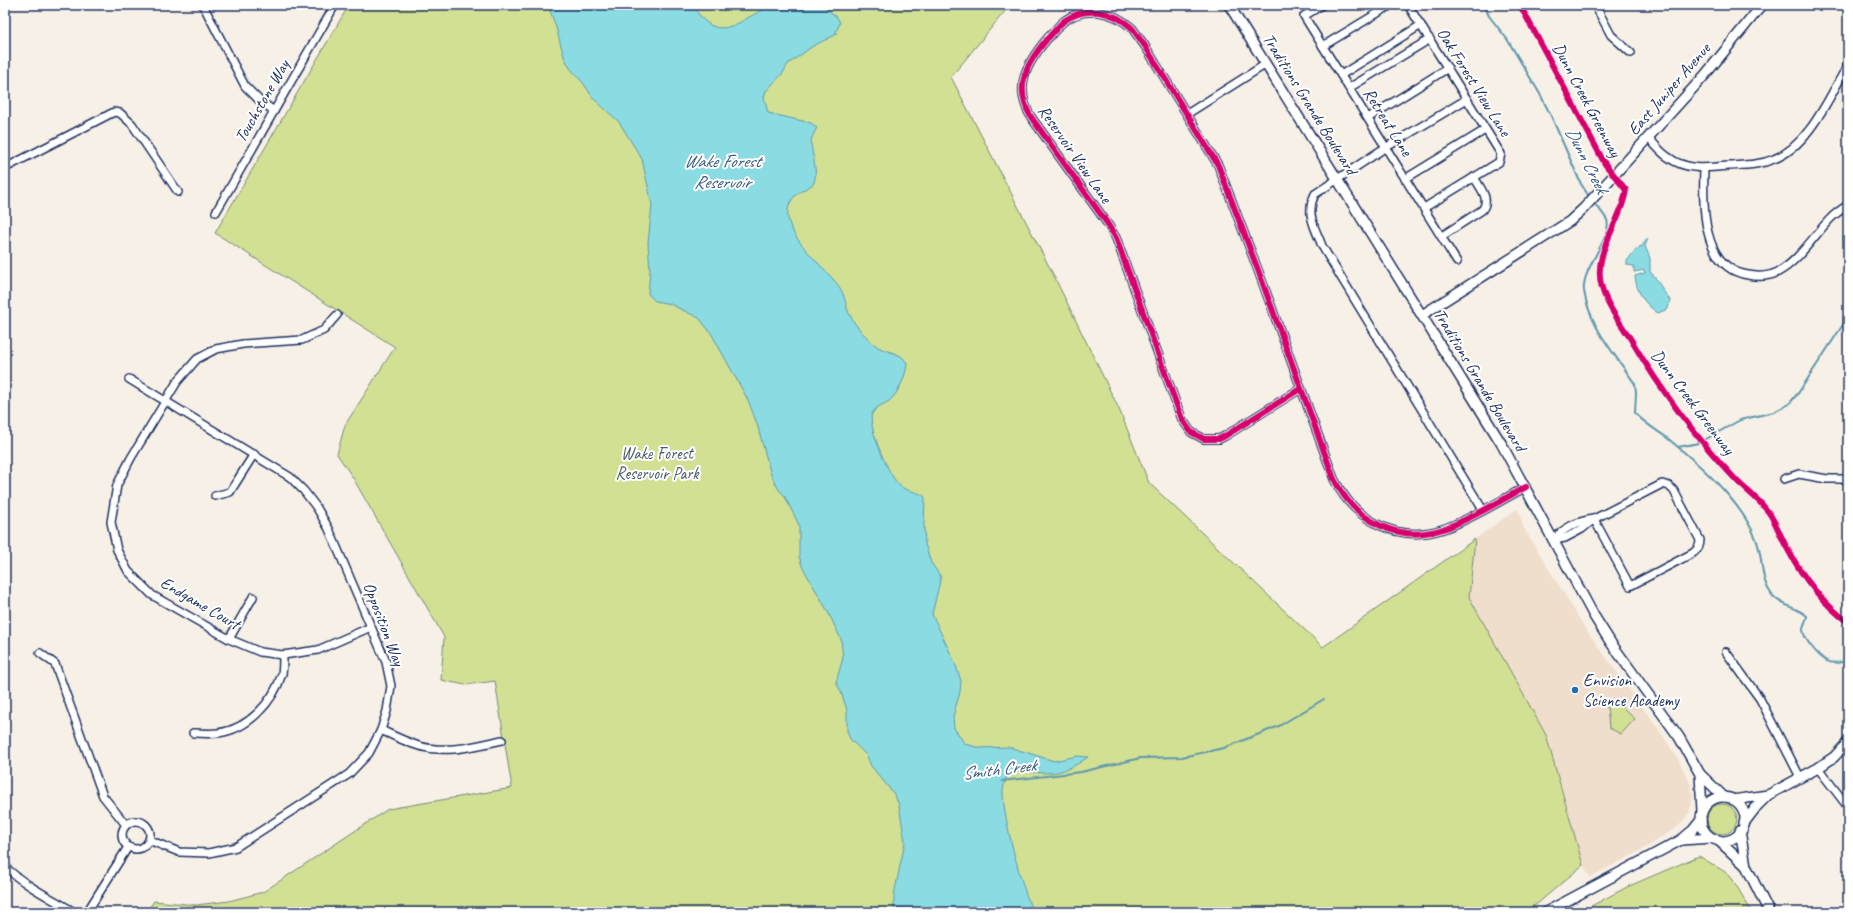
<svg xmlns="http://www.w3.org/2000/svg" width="1853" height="917" viewBox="0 0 1853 917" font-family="Caveat,sans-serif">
<rect width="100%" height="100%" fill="#f7f0e7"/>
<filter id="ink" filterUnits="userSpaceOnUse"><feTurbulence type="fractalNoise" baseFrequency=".025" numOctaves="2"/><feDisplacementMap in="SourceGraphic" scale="8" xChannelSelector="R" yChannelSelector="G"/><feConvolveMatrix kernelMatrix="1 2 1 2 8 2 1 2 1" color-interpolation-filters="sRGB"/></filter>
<g filter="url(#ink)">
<!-- built -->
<path fill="#eedecb" d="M1517,509L1521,517L1523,527L1587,631L1659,730L1678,759L1691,785L1693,797L1689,813L1679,826L1642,850L1590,877L1583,865L1546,735L1469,597L1475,539Z"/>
<!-- green -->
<g fill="#d2e093" stroke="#768878">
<path d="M349,5H1010L951,77L1053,274L1119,409L1149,483L1323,647L1475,539L1469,597L1546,735L1583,865L1537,904L1523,912H1422V906L1421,912H146L154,901L196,905L229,901L263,892L388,809L512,788L495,681L465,685L441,680L444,637L353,478L337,454L345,425L395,347L215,233Z"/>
<path d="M1619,704L1635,719L1621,734L1609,728L1607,706Z"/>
<circle cx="1722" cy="819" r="15"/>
<path d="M1699,856L1730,875L1752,912H1580L1627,887Z"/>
</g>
<!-- water -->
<g fill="#8adce2" stroke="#5e97ad">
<path d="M548,5H693C718,51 743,15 774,5C782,3 815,5 826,5L825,8L837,17L840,23L836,32L837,34L813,46L788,64L783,73L766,91L764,97L768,113L811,123L817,128C814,133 811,138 811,143C812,156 818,169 814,183C808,189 800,190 794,197C769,227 826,266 840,288C844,294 845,301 847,308C852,323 863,334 874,344C885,354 900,350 907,363C906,376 899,393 889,401C883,405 875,407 872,414C867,426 890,478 900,486C907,492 919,491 925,497L924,526L925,544L931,563L941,577L932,614L955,663L961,681L960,692L953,716L954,728L965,744L980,748L1009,747L1054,761L1077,756L1088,757C1075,766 1063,773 1047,773C1033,773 1024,770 1009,773C1006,778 1004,783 1003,790C1002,814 1022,889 1033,912H894V895L905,842L899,805L894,794L871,766L867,756L850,739L847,731V710L841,692L836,682L843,658L841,639L827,610L802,566L799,556V525L784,495L779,490L771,475L757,424L748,400L711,333L699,318L670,304L655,301L648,294L650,271L648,243L652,205L642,159L619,122L593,98L584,84L570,68L564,57L556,27Z"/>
<path d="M1646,239H1648L1645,246L1650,258V272C1655,275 1664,293 1670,300L1668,309L1658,313C1645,305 1636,291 1635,276L1645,273L1644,270L1634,272V266L1627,265V261L1636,249H1639L1640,246L1642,247Z"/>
</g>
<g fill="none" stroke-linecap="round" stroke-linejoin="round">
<!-- stream -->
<g stroke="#5e97ad" stroke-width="2">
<path d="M1484,5L1489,16L1507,39L1540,94L1552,118L1581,184L1590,198"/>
<path d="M1594,203C1598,208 1604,214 1607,220C1613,237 1581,269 1584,291C1590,328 1616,355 1635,384L1636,393L1635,413C1644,423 1655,429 1666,437C1688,455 1710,474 1728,495C1739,508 1750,523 1756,539C1764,558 1759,580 1773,596C1783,607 1797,607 1807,616C1806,621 1804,624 1803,628C1802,638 1819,657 1827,661C1832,664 1842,663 1848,660"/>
<path d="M1678,447L1699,443L1740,420L1774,412L1789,404L1799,392L1848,317"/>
<path d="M1002,781L1081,772L1141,758L1182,757L1224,748L1279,726L1324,699"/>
</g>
<!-- street casing -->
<g stroke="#1b2f5e" stroke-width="10">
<g id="street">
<path d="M203,5L245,86L259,100L274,111"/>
<path d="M1322,5L1304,16L1457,262"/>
<path d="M1408,5L1501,154L1499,162L1424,208"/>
<path d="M1595,5L1611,35L1631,53"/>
<path d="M1323,46L1391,5"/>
<path d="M1341,75L1421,25"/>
<path d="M1349,88L1430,39"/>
<path d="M1467,99L1380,151L1315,194C1305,214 1315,227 1322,246L1483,510"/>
<path d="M1187,114L1266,64"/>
<path d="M1368,118L1448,68"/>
<path d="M1648,138C1655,144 1660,152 1668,157C1686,171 1708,168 1729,166C1745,165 1760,165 1774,159C1809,146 1830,95 1848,65"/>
<path d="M5,168L114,112L120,113L132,124L178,192"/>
<path d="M1704,168C1703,205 1701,268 1748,275C1758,277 1768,277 1778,272C1798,262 1815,234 1831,218C1836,213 1842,209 1848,205"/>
<path d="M1405,179L1485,130"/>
<path d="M216,212L335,5"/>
<path d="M1442,236L1482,210C1491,199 1480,188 1474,177"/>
<path d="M337,315L324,330L302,340L243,344L216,349L197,359L177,382L131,458L117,485L111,522L117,550L128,571L152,595L229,639L260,652L283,655L318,650L371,627"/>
<path d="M129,379L290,477L304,491L317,508L329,529L386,662L391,686L387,711L381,730L369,753L349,774L236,847L209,853L179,852L149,840"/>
<path d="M1300,389L1225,436L1219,439H1204L1191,432L1182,419L1173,395L1116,238L1107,223L1031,117C1013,86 1027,63 1047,39C1053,33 1058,26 1064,21C1086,5 1113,11 1132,28L1145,46L1218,165L1258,270L1334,479C1354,520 1398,544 1443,529C1472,519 1499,501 1526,487"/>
<path d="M1784,479L1799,474L1827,479H1848"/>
<path d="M215,496L230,492L254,454"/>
<path d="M1554,540L1565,538L1582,529L1594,519L1662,484L1669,486L1674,491L1700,540C1700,546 1698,549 1693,553L1630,586L1594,519"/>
<path d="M1554,540C1564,527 1577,522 1593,519"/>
<path d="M229,639L253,597"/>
<path d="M1726,652L1760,699L1800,777"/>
<path d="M40,653L55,664L103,796L126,825"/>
<path d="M381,730C394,736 406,742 419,746C447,754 475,746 502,740"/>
<path d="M193,733C202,733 210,734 218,733C249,729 273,702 282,674C283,668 283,661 283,655"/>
<path d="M1818,768L1848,807"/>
<circle cx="136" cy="835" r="14"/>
<path d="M5,866C17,881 56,901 74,912"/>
<path d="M87,912L128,847"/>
</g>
</g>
<!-- secondary casing -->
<g stroke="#1b2f5e" stroke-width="12">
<g id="secondary">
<path d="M1229,5L1501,443L1594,616L1611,643L1679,737L1700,774L1724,797"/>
<path d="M1422,315L1570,221L1584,208L1705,75L1762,5"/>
<path d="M1700,774L1702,811"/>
<circle cx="1723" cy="819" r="22"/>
<path d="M1733,800L1768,795"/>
<path d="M1744,823L1757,806L1768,795L1818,768L1834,757L1848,742"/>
<path d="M1740,831L1746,866L1769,912"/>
<path d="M1681,840L1712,838"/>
<path d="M1718,840L1746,866"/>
<path d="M1546,912L1681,840L1693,830L1701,820"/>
</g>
</g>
<!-- street -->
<use href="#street" stroke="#fff" stroke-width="7"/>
<!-- secondary -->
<use href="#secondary" stroke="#fff" stroke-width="9"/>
<!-- cycleway casing -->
<g stroke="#fff" stroke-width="8">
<g id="cycleway">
<path d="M1520,5L1605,164L1626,190C1622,222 1591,253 1602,288C1607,306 1620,322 1630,338C1660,389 1696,438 1737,481C1746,490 1757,498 1765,508C1775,518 1780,536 1787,548C1802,576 1822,603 1848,622"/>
<path d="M1300,389L1225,436L1219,439H1204L1191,432L1182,419L1173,395L1116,238L1107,223L1031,117C1013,86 1027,63 1047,39C1053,33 1058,26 1064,21C1086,5 1113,11 1132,28L1145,46L1218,165L1258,270L1334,479C1354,520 1398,544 1443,529C1472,519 1499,501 1526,487"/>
</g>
</g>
<!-- cycleway -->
<use href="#cycleway" stroke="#d6006c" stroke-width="6"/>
</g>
</g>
<!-- markers -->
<circle fill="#1f6fb2" stroke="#fff" stroke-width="1.5" cx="1575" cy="690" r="4"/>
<g text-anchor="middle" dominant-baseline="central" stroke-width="4" stroke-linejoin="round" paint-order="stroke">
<!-- street labels -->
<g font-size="17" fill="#1b2f5e" stroke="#fff">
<text transform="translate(1474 82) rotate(58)">Oak Forest View Lane</text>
<text transform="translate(1669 89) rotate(-49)">East Juniper Avenue</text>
<text transform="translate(1587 100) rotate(62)">Dunn Creek Greenway</text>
<text transform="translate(262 101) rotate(-60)">Touchstone Way</text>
<text transform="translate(1310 104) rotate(58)">Traditions Grande Boulevard</text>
<text transform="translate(1388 122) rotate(58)">Retreat Lane</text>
<text transform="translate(1075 154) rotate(55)">Reservoir View Lane</text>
<text transform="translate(1480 380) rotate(59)">Traditions Grande Boulevard</text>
<text transform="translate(1693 402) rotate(53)">Dunn Creek Greenway</text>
<text transform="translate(200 603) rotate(30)">Endgame Court</text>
<text transform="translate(384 624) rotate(69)">Opposition Way</text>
</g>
<!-- park labels -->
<g font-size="17" fill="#495b6b" stroke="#fff">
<text x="657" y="453">Wake Forest<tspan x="657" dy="20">Reservoir Park</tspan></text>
</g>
<!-- poi labels -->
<g font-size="17" fill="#1b2f5e" stroke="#fff" text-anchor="start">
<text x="1583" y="680">Envision<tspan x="1583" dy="20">Science Academy</tspan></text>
</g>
<!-- water labels -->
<g font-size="18" font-style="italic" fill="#375a7f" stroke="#fff">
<text transform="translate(1587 160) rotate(63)">Dunn Creek</text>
<text x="722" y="161">Wake Forest<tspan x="722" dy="21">Reservoir</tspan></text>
<text transform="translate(999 769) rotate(-7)">Smith Creek</text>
</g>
</g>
<!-- margin -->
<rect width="1853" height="917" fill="none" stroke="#fff" stroke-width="20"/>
<rect x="10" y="10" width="1833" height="897" fill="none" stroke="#1b2f5e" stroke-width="1.5" filter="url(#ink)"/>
</svg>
